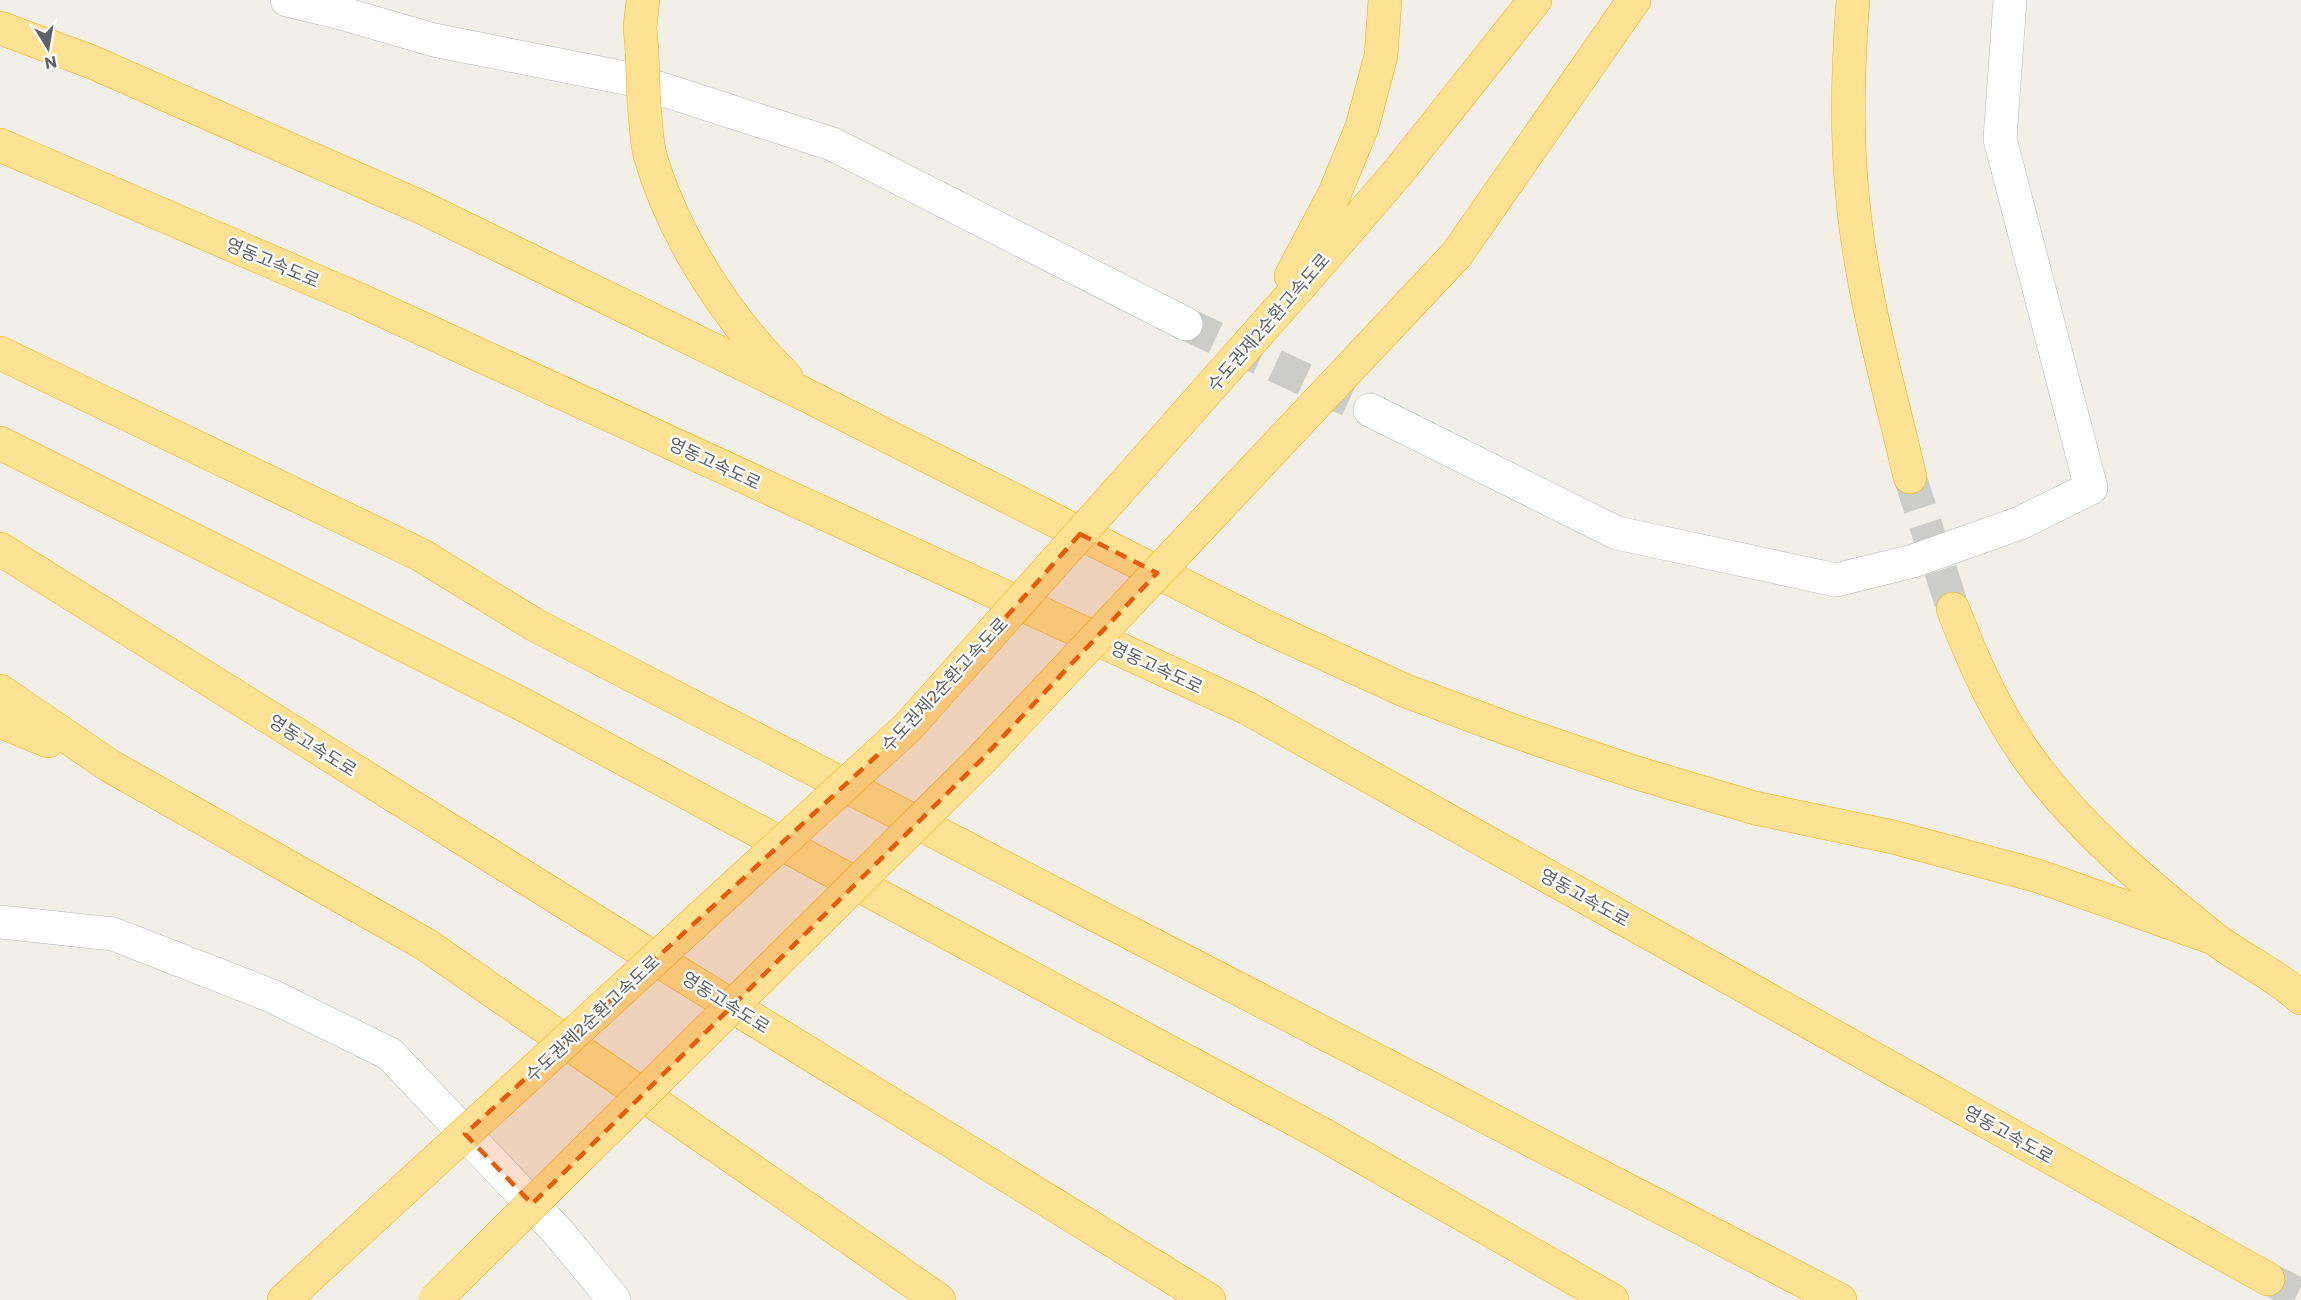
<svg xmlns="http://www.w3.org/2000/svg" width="2301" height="1300" viewBox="0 0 2301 1300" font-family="Commissioner,'Noto Sans KR',sans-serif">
<rect width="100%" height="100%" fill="#f1efe8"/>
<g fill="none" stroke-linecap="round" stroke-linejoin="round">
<!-- minor-tunnel -->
<path stroke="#ccccc8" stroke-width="33" stroke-dasharray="33 16" stroke-linecap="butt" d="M1186,324L1370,410"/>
<!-- highway-tunnel -->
<g stroke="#ccccc8" stroke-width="33" stroke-dasharray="33 16" stroke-linecap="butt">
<path d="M1910,477L1953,609"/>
<path d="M2268,1279L2301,1295"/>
</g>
<!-- minor casing -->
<g stroke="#b5b8bc" stroke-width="34">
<g id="minor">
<path d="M287,0L337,12"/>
<path d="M325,0L337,12L434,40L630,79L832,144L1186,324"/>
<path d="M1370,410L1617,533L1836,580L1913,561L2020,523L2091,488L2000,139L2010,0"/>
<path d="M0,922L113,934L272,996L390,1054L559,1233L614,1300"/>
</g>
</g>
<!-- highway casing -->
<g stroke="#f9ab00" stroke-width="34">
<g id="highway">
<path d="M1853,0C1848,63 1846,128 1852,191C1860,288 1888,383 1910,477"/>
<path d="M0,28L92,62L423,208L802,393L1268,628L1406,691L1514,731L1637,773L1755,808L1893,837L2038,876L2213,938"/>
<path d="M642,52L640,27L643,0"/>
<path d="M644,105C646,121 646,139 650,155C673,235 727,319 786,377"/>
<path d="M0,145L360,300L1247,708L2268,1279"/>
<path d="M1291,276L1334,195L1362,127L1381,56L1385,0"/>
<path d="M0,353L421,555L535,625L1840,1300"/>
<path d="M0,443L518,702L1322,1134L1612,1300"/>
<path d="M1145,461L1305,280L1399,171L1535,0"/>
<path d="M1219,507L1457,254L1634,0"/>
<path d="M0,549L651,956L1209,1300"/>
<path d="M1953,609C1973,661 1996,713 2029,759C2079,828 2145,883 2211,936C2240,959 2274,973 2301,998"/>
<path d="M0,691L110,766L425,944L939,1300"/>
<path d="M0,721L48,741"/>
<path d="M284,1300L336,1252"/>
</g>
</g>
<!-- minor -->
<use href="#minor" stroke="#fff" stroke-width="33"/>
<!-- highway -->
<use href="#highway" stroke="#fde293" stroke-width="33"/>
<!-- highway-bridge casing -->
<g stroke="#f9ab00" stroke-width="34" stroke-linecap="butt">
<g id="highway-bridge">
<path d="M642,52L644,105"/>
<path d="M336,1252L908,727L1145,461"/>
<path d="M435,1300L981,760L1219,507"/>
</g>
</g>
<!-- highway-bridge -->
<use href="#highway-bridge" stroke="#fde293" stroke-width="33"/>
</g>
<!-- marked area -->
<path fill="#e8590c" fill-opacity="0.2" stroke="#e8590c" stroke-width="4.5" stroke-dasharray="12 8" stroke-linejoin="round" d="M1080,534L1157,573L981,760L532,1204L465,1134L908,727Z"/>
<g text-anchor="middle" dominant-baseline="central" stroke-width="4.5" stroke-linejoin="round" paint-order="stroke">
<!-- street labels -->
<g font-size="18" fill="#5f6368" stroke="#fff">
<text transform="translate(273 262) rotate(23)">영동고속도로</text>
<text transform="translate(1268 322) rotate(-49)">수도권제2순환고속도로</text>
<text transform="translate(715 463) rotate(25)">영동고속도로</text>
<text transform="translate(1157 667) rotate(25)">영동고속도로</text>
<text transform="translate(944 684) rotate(-47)">수도권제2순환고속도로</text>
<text transform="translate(313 745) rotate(32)">영동고속도로</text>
<text transform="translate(1585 897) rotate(29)">영동고속도로</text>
<text transform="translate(726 1002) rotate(32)">영동고속도로</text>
<text transform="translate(592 1018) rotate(-43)">수도권제2순환고속도로</text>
<text transform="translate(2009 1134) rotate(29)">영동고속도로</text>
</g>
</g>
<!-- north arrow -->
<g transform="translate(48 48) rotate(169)" stroke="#ffffff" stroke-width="4.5" paint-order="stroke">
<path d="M0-4.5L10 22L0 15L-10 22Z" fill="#5f6368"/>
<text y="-9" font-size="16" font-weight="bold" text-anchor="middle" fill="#5f6368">N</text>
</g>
</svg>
